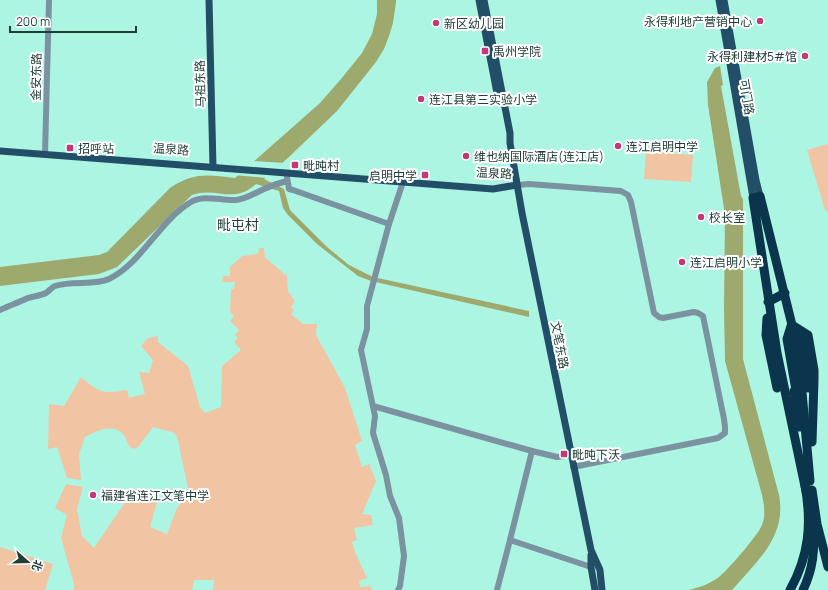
<svg xmlns="http://www.w3.org/2000/svg" width="828" height="590" viewBox="0 0 828 590" font-family="Manrope,'Noto Sans SC',sans-serif">
<rect width="100%" height="100%" fill="#adf5e3"/>
<!-- green -->
<g fill="#f1c4a3">
<path d="M828,144V212L825,210L807,150Z"/>
<path d="M646,151L693,155L691,182L644,179Z"/>
<path d="M259,248H264L265,258L268,260L287,276L288,291L295,301L291,307L294,310L291,314L303,324H317L316,335L345,388L362,441L355,445L362,467L369,464L376,481L362,514L371,515L373,525L354,528L357,540L352,542L355,552L367,578L359,581L360,587L371,586L372,590H213L214,580H194L192,590H74V584L61,538L67,515L55,508L66,484L83,487L77,509L82,536L94,548L134,489L146,490L157,502L150,527L167,534L177,508L186,497L188,488L177,436L172,432L153,427L138,447L133,449C125,443 128,440 123,434C113,423 96,431 85,437L79,454L81,480L67,478L57,447L48,449L49,404L64,406L81,377C99,393 103,394 127,390L129,398L145,394L139,372L149,373L153,360L141,346L148,338L158,336V342L188,366L200,407L205,413L221,407L222,366L241,350L234,342L238,338L235,335L239,330L230,321L234,316L230,312L231,289H234L235,282H222L223,276H230V267L242,256L258,254Z"/>
<path d="M0,547L53,564L45,590H0Z"/>
</g>
<!-- water -->
<g fill="#9eaa6d">
<path d="M377,0H396V2L393,23L389,36L384,49L376,62L337,111L289,157L264,179L284,189L290,210L327,247L349,265L373,277L529,311V317L371,281L358,276L317,244L288,215L283,208L279,191L256,184C233,205 217,186 192,195L117,267L99,274L0,286V267L99,255L107,252L170,188C194,172 208,175 235,178L320,103L341,79L362,53L372,34L377,14Z"/>
<path d="M720,66L723,85L721,86L741,196L743,199V359L779,495C787,537 757,561 732,590H688C699,588 709,584 719,577C727,571 759,534 762,525C766,515 764,505 762,495L725,361L724,309L725,215L708,105L707,82L715,68Z"/>
</g>
<!-- pier -->
<path fill="#adf5e3" d="M252,161L285,163L267,178L234,175Z"/>
<g fill="none" stroke-linecap="round" stroke-linejoin="round">
<!-- minor -->
<g stroke="#7b92a0" stroke-width="6">
<path d="M45,154L49,0"/>
<path d="M287,177L289,189L293,190L389,224"/>
<path d="M517,185L529,184L621,191L628,195L631,202L654,313L659,317L663,318L694,312L698,313L703,316L724,419L725,427V433L718,438L573,467"/>
<path d="M0,310C9,306 19,302 28,298C34,296 40,296 46,293C49,291 52,287 55,286C72,280 94,286 109,279C142,263 159,221 191,202C204,194 221,201 236,200C246,199 255,193 264,189C271,186 279,183 287,181"/>
<path d="M373,406L532,451L557,457L564,456"/>
<path d="M510,540L532,451"/>
<path d="M398,590L400,586L404,556L399,518L390,496L386,475L373,433L375,416L361,350L367,329V306L389,224L403,182"/>
<path d="M497,590L510,540L591,567"/>
</g>
<!-- major -->
<g stroke="#224e67" stroke-width="7">
<path d="M209,0L213,167"/>
<path d="M479,0L497,93"/>
<path d="M484,0L510,133V143L522,213L591,550L600,570L602,590"/>
<path d="M719,0L753,198"/>
<path d="M724,0L756,180L760,196"/>
<path d="M0,151L493,189L517,185"/>
<path d="M591,555V567L595,590"/>
</g>
<!-- highway -->
<g stroke="#0b354c" stroke-width="9">
<path d="M768,302L785,293"/>
<path d="M767,318L766,335L777,388"/>
<path d="M792,325L808,335L814,370V380L812,442"/>
<path d="M791,326L787,339L797,396"/>
<path d="M795,329L801,337L808,378V388"/>
<path d="M794,391L800,427"/>
<path d="M812,490L817,524L828,567"/>
<path d="M806,491L777,353L753,198L760,196L792,325L801,381L810,481"/>
<path d="M790,590C809,556 812,524 805,485"/>
<path d="M803,590C813,569 815,550 813,527"/>
</g>
</g>
<!-- markers -->
<g fill="#c13976" stroke="#fff" stroke-width="1.5">
<circle cx="760" cy="21" r="4"/>
<circle cx="436" cy="23" r="4"/>
<rect x="481" y="47" width="8" height="8" rx="2"/>
<circle cx="805" cy="56" r="4"/>
<circle cx="421" cy="99" r="4"/>
<circle cx="618" cy="146" r="4"/>
<rect x="66" y="144" width="8" height="8" rx="2"/>
<circle cx="466" cy="156" r="4"/>
<rect x="291" y="161" width="8" height="8" rx="2"/>
<rect x="421" y="171" width="8" height="8" rx="2"/>
<circle cx="701" cy="217" r="4"/>
<circle cx="682" cy="262" r="4"/>
<rect x="560" y="450" width="8" height="8" rx="2"/>
<circle cx="93" cy="495" r="4"/>
</g>
<g text-anchor="middle" dominant-baseline="central" stroke-width="4" stroke-linejoin="round" paint-order="stroke">
<!-- poi labels -->
<g font-size="12" fill="#203d36" stroke="#fff" text-anchor="start">
<text x="752" y="21" text-anchor="end">永得利地产营销中心</text>
<text x="444" y="23">新区幼儿园</text>
<text x="493" y="51">禹州学院</text>
<text x="797" y="56" text-anchor="end">永得利建材5#馆</text>
<text x="429" y="99">连江县第三实验小学</text>
<text x="626" y="146">连江启明中学</text>
<text x="78" y="148">招呼站</text>
<text x="474" y="156">维也纳国际酒店(连江店)</text>
<text x="303" y="165">毗旽村</text>
<text x="417" y="175" text-anchor="end">启明中学</text>
<text x="709" y="217">校长室</text>
<text x="690" y="262">连江启明小学</text>
<text x="572" y="454">毗旽下沃</text>
<text x="101" y="495">福建省连江文笔中学</text>
</g>
<!-- street labels -->
<g font-size="12" fill="#203d36" stroke="#fff">
<text transform="translate(36 77) rotate(-89)">金安东路</text>
<text transform="translate(200 84) rotate(-91)">马祖东路</text>
<text transform="translate(747 97) rotate(80)">可门路</text>
<text transform="translate(171 149) rotate(4)">温泉路</text>
<text transform="translate(494 173) rotate(3)">温泉路</text>
<text transform="translate(560 345) rotate(79)">文笔东路</text>
</g>
<!-- quarter labels -->
<g font-size="14" fill="#203d36" stroke="#fff">
<text x="238" y="224">毗屯村</text>
</g>
</g>
<!-- north arrow -->
<g transform="translate(28 562) rotate(110)" stroke="#ffffff" stroke-width="3" paint-order="stroke">
<path d="M0-3L7 15L0 10L-7 15Z" fill="#203d36"/>
<text y="-6" font-size="11" font-weight="bold" text-anchor="middle" fill="#203d36">北</text>
</g>
<!-- scale -->
<path d="M10 26v6h126v-6" fill="none" stroke="#203d36" stroke-width="2"/>
<text x="16" y="26" font-size="12" fill="#203d36" stroke="#ffffff" stroke-width="3" paint-order="stroke">200 m</text>
</svg>
